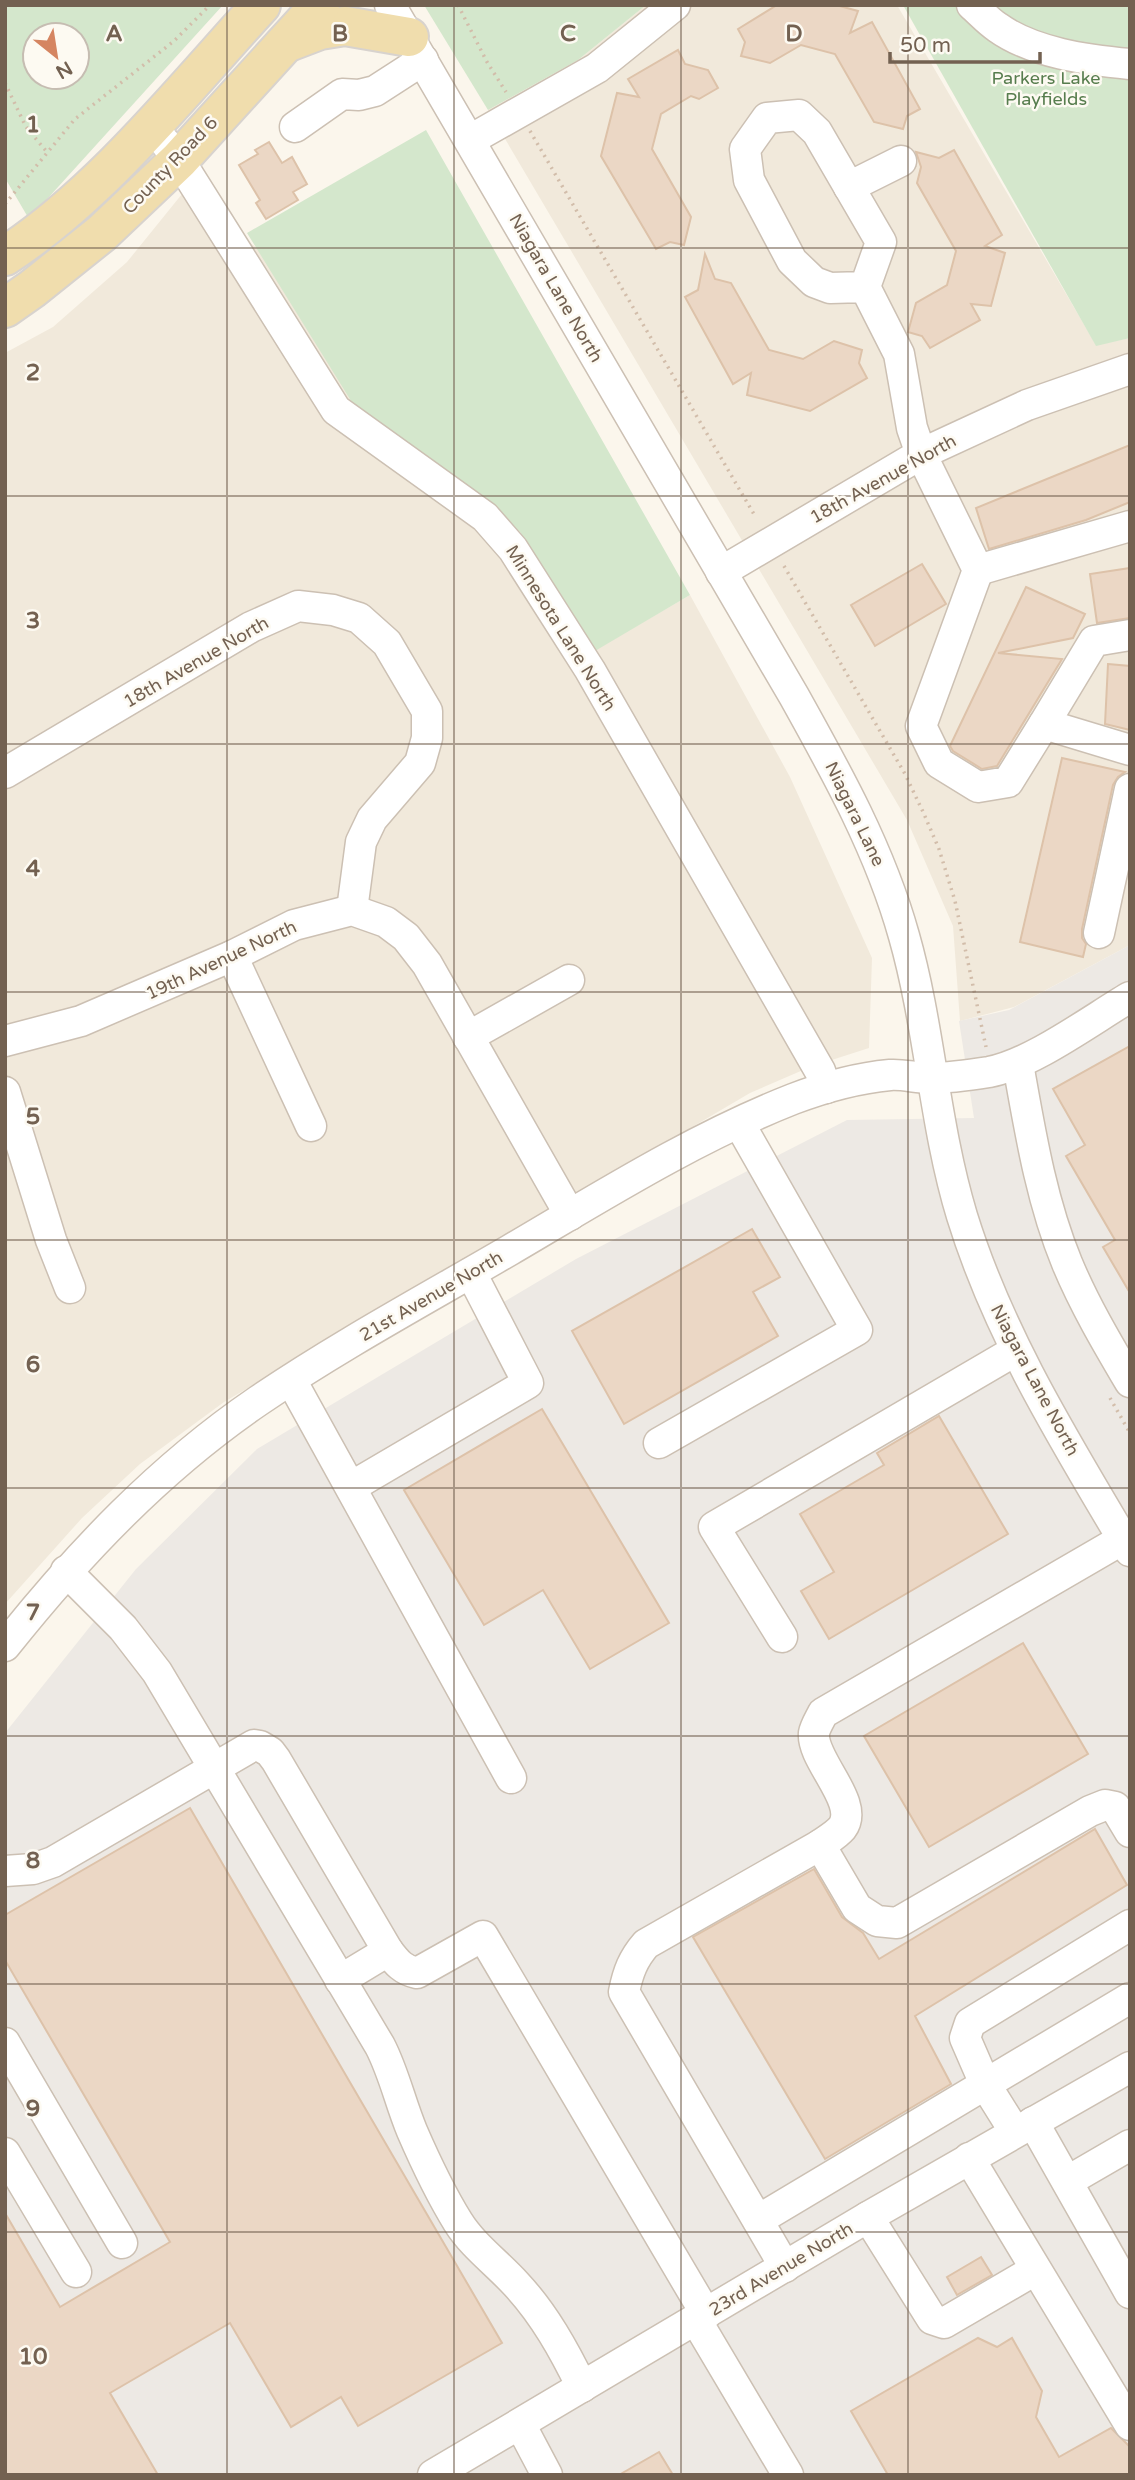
<svg xmlns="http://www.w3.org/2000/svg" width="1135" height="2480" viewBox="0 0 1135 2480" font-family="'Varela Round',sans-serif">
<rect width="100%" height="100%" fill="#fbf6ec"/>
<!-- residential -->
<g fill="#f1e9db">
<path d="M646,5H897L1096,345L1130,338V945L1014,1007L960,1021L953,926L907,820L488,110L578,60Z"/>
<path d="M182,194L257,248L363,411L520,532L595,650L690,595L790,777L872,958L869,1048L810,1067L750,1093L224,1402L140,1464L82,1518L5,1604V353L53,327L127,262Z"/>
</g>
<!-- industrial -->
<path fill="#ede9e4" d="M1130,945V2475H5V1733L136,1569L257,1449L576,1259L847,1120L974,1118L959,1021L1009,1010Z"/>
<!-- green -->
<g fill="#d4e7cc" fill-rule="evenodd">
<path d="M5,5H223L29,219L5,178ZM35,35H77V77H35Z"/>
<path d="M424,5H646L578,60L488,110Z"/>
<path d="M903,5H1130V338L1096,346Z"/>
<path d="M426,130L690,595L595,651L520,532L457,479L353,404L247,233Z"/>
</g>
<!-- building -->
<g fill="#ebd7c5" stroke="#ddc2a9" stroke-width="2">
<path d="M777,5H836L858,11L850,33L872,22L920,109L907,116L903,129L874,122L835,54L801,45L770,63L741,56L745,42L738,29Z"/>
<path d="M678,50L685,64L708,70L718,88L699,99L691,96L661,114L652,149L691,217L684,245L670,242L656,249L601,156L617,93L639,97L628,79Z"/>
<path d="M269,142L282,163L292,157L307,184L293,192L298,200L266,219L256,203L260,200L239,165L258,154L255,150Z"/>
<path d="M954,150L1002,235L985,246L1005,253L991,306L971,304L980,320L930,348L922,336L908,332L916,303L947,285L956,251L917,183L921,167L916,152L939,158Z"/>
<path d="M705,254L715,279L731,283L769,350L803,359L834,341L862,350L859,363L867,378L810,411L747,395L751,373L733,384L685,297L698,290Z"/>
<path d="M1130,445V502L1086,520L989,549L976,508Z"/>
<path d="M922,564L946,604L875,646L851,605Z"/>
<path d="M1130,568V618L1097,623L1090,574Z"/>
<path d="M1026,587L1085,614L1073,638L998,653L1062,659L997,766L982,769L953,751L950,746Z"/>
<path d="M1108,664L1130,666V730L1105,724Z"/>
<path d="M1062,758L1125,772L1118,777L1113,785L1082,929V938L1086,944L1083,957L1020,942Z"/>
<path d="M1130,1046V1293L1103,1247L1115,1240L1066,1156L1085,1145L1053,1089Z"/>
<path d="M752,1229L780,1277L753,1292L778,1336L624,1424L572,1331Z"/>
<path d="M542,1409L669,1623L590,1669L543,1590L484,1625L404,1490Z"/>
<path d="M939,1416L1008,1534L829,1639L801,1591L834,1572L800,1514L884,1465L877,1453Z"/>
<path d="M1023,1643L1088,1754L929,1847L864,1736Z"/>
<path d="M190,1808L502,2343L358,2426L341,2397L291,2427L230,2323L110,2393L158,2475H5V2213L60,2307L170,2242L5,1960V1915Z"/>
<path d="M1095,1829L1127,1885L915,2016L951,2084L825,2159L693,1937L814,1869L842,1917L863,1933L879,1959Z"/>
<path d="M981,2257L992,2275L957,2295L947,2277Z"/>
<path d="M978,2338L997,2347L1012,2338L1042,2391L1036,2417L1059,2457L1111,2428L1130,2447V2475H888L851,2411Z"/>
<path d="M659,2452L673,2475H619Z"/>
</g>
<g fill="none" stroke-linecap="round" stroke-linejoin="round">
<!-- minor casing -->
<g stroke="#ccc0b3" stroke-width="33">
<g id="minor">
<path d="M390,5L794,696C837,773 880,850 904,936C930,1027 934,1124 962,1216C999,1336 1066,1443 1130,1551"/>
<path d="M972,5C980,12 988,21 997,27C1033,53 1087,60 1130,64"/>
<path d="M151,125L179,160L336,410L485,517L513,549L590,670L820,1071L826,1088"/>
<path d="M295,127L342,94L359,95L375,91L423,60"/>
<path d="M470,140L597,68L675,5"/>
<path d="M849,187L901,161"/>
<path d="M865,287L881,242L817,132L799,115L767,118L745,149L749,180L792,261L814,282L830,288L865,287L899,354L912,428L921,454L978,570L921,726L939,763L978,787L1008,782L1044,724L1130,750"/>
<path d="M978,570L1130,526"/>
<path d="M721,572L921,454L1027,405L1130,369"/>
<path d="M1044,724L1094,641L1130,635"/>
<path d="M5,773L251,627L298,606L333,610L359,618L387,643L427,711V738L420,763L372,819L361,842L352,910"/>
<path d="M1099,933L1130,789"/>
<path d="M232,956L311,1126"/>
<path d="M468,1037L569,980"/>
<path d="M5,1041L81,1021L232,956L294,925L352,910L386,922L406,937L427,964L570,1215"/>
<path d="M1018,1064C1030,1131 1041,1200 1067,1263C1084,1304 1107,1343 1130,1382"/>
<path d="M5,1092L51,1240L70,1288"/>
<path d="M291,1380L511,1778"/>
<path d="M659,1443L857,1330L739,1123"/>
<path d="M351,1487L528,1383L471,1273"/>
<path d="M66,1571L123,1628L157,1672L380,2046C394,2073 400,2102 412,2131C425,2161 440,2193 458,2222C473,2246 497,2263 516,2284C544,2314 564,2350 582,2387"/>
<path d="M782,1637L714,1527L1015,1351"/>
<path d="M5,1646C79,1553 160,1468 258,1401C339,1346 426,1299 510,1250C602,1196 694,1138 793,1099C822,1088 858,1078 890,1075C903,1074 916,1078 930,1078C949,1078 970,1075 989,1072C1032,1064 1091,1020 1130,997"/>
<path d="M820,1845L857,1908L877,1921L897,1923L1090,1811L1105,1805L1115,1807L1130,1832"/>
<path d="M5,1871L33,1869L53,1862L254,1745L260,1746L270,1752L276,1760L388,1951L340,1980"/>
<path d="M388,1951C397,1963 403,1970 417,1973L483,1936L706,2314"/>
<path d="M5,2043L122,2243"/>
<path d="M1033,2122L1130,2293"/>
<path d="M1015,2132L985,2084L965,2038L970,2023L1130,1925"/>
<path d="M5,2153L76,2272"/>
<path d="M969,2158L1130,2425"/>
<path d="M1068,2181L1130,2145"/>
<path d="M868,2217L932,2319L944,2323L1035,2270"/>
<path d="M758,2220L1130,1998"/>
<path d="M785,2267L624,1992C628,1972 633,1959 646,1944L820,1845C827,1840 836,1835 842,1828C861,1803 811,1760 814,1733C815,1727 820,1719 823,1713L1123,1539"/>
<path d="M696,2320L788,2475"/>
<path d="M520,2424L547,2475"/>
<path d="M433,2475L868,2217L1130,2067"/>
</g>
</g>
<!-- major casing -->
<g stroke="#d8d3ce" stroke-width="42">
<g id="major">
<path d="M286,43L320,30L345,26L409,37"/>
<path d="M5,256C101,194 183,90 261,5"/>
<path d="M5,308L32,289L102,233L179,160L320,5"/>
</g>
</g>
<!-- path -->
<g stroke="#d2bdaa" stroke-width="3.5" stroke-dasharray="2 5" stroke-linecap="butt">
<path d="M458,5L487,62L506,92"/>
<path d="M5,83L26,127L47,152"/>
<path d="M530,131L755,516"/>
<path d="M5,204L75,119L174,41L210,5"/>
<path d="M784,566L905,774L924,814L939,849L955,901L986,1047"/>
<path d="M1110,1398L1130,1433"/>
</g>
<!-- minor -->
<use href="#minor" stroke="#fff" stroke-width="30"/>
<!-- major -->
<use href="#major" stroke="#f0ddad" stroke-width="38"/>
</g>
<!-- grid -->
<path fill="none" stroke="#736151" stroke-width="2" stroke-opacity="0.55" d="M227,5V2475M454,5V2475M681,5V2475M908,5V2475M5,248H1130M5,496H1130M5,744H1130M5,992H1130M5,1240H1130M5,1488H1130M5,1736H1130M5,1984H1130M5,2232H1130"/>
<g text-anchor="middle" dominant-baseline="central" stroke-width="5" stroke-linejoin="round" paint-order="stroke">
<!-- park labels -->
<g font-size="18" fill="#577d4e" stroke="#fdfaf2">
<text x="1046" y="78">Parkers Lake<tspan x="1046" dy="21">Playfields</tspan></text>
</g>
<!-- street labels -->
<g font-size="18" fill="#736151" stroke="#fdfaf2">
<text transform="translate(170 165) rotate(-46)">County Road 6</text>
<text transform="translate(556 288) rotate(60)">Niagara Lane North</text>
<text transform="translate(883 479) rotate(-29)">18th Avenue North</text>
<text transform="translate(561 628) rotate(58)">Minnesota Lane North</text>
<text transform="translate(196 662) rotate(-30)">18th Avenue North</text>
<text transform="translate(855 814) rotate(64)">Niagara Lane</text>
<text transform="translate(221 960) rotate(-25)">19th Avenue North</text>
<text transform="translate(431 1296) rotate(-30)">21st Avenue North</text>
<text transform="translate(1035 1380) rotate(62)">Niagara Lane North</text>
<text transform="translate(781 2269) rotate(-31)">23rd Avenue North</text>
</g>
</g>
<g font-size="23" text-anchor="middle" font-weight="bold" fill="#736151" stroke="#fdfaf2" stroke-width="5" stroke-linejoin="round" paint-order="stroke">
<text x="114" y="41">A</text>
<text x="340" y="41">B</text>
<text x="568" y="41">C</text>
<text x="794" y="41">D</text>
<text x="33" y="132">1</text>
<text x="33" y="380">2</text>
<text x="33" y="628">3</text>
<text x="33" y="876">4</text>
<text x="33" y="1124">5</text>
<text x="33" y="1372">6</text>
<text x="33" y="1620">7</text>
<text x="33" y="1868">8</text>
<text x="33" y="2116">9</text>
<text x="33" y="2364">10</text>
</g>
<!-- border -->
<rect width="1135" height="2480" fill="none" stroke="#736151" stroke-width="14"/>
<!-- north arrow -->
<g transform="translate(56 56) rotate(150)"><circle r="33" fill="#fdfaf2" stroke="#c6bdb2" stroke-width="2"/>
<path d="M0-5L12 26L0 18L-12 26Z" fill="#d58561"/>
<text y="-10" font-size="19" font-weight="bold" text-anchor="middle" fill="#736151">N</text>
</g>
<!-- scale -->
<path d="M890 52v10h150v-10" fill="none" stroke="#736151" stroke-width="3.5"/>
<text x="900" y="52" font-size="21" fill="#736151" stroke="#fdfaf2" stroke-width="5" paint-order="stroke">50 m</text>
</svg>
